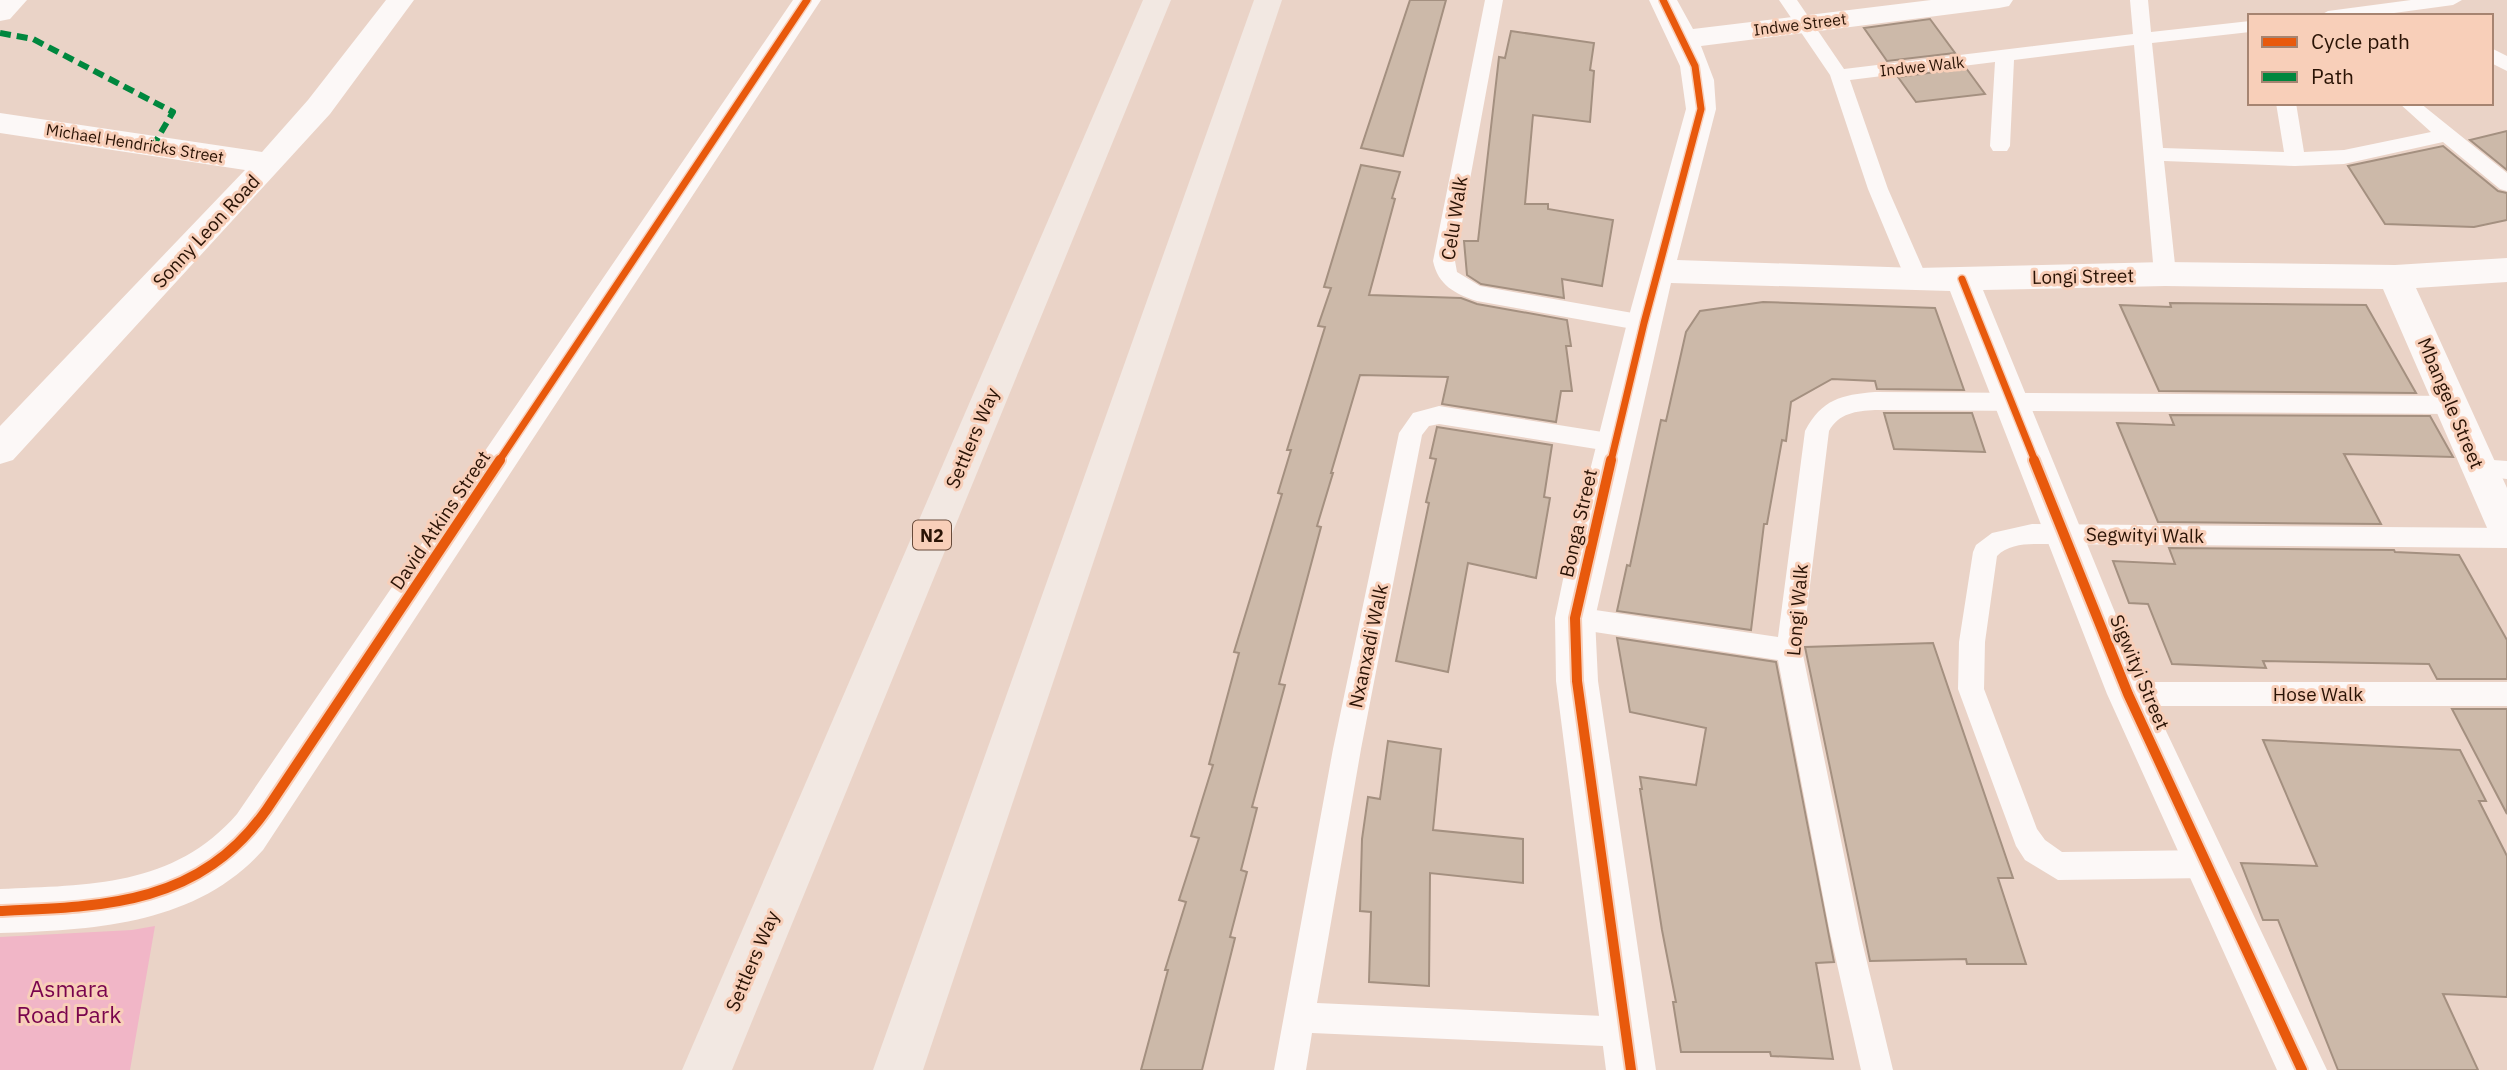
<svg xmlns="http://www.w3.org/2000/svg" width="2507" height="1070" viewBox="0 0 2507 1070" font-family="'IBM Plex Sans',sans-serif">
<rect width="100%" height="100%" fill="#ead3c7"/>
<!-- green -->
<path fill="#f1b6c7" d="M155,926L130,1070H0V937L132,930Z"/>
<!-- building -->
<g fill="#ccb9a9" stroke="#a49080" stroke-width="2">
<path d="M1410,0H1446L1403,156L1361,148Z"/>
<path d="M1930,19L1955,53L1887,61L1864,28Z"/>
<path d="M1511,31L1594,43L1590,70L1594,71L1590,122L1533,115L1525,204H1548V209L1613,220L1602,286L1562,279L1564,298L1481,284L1467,275L1464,241H1478L1499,57L1505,58Z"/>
<path d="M1966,68L1985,94L1916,102L1898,77Z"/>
<path d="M2507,131V170L2470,140Z"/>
<path d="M2443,146L2498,191L2507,193V220L2474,227L2385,224L2348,166Z"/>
<path d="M1361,165L1400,172L1392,198L1395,199L1369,295L1461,298L1477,304L1567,320L1571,346H1566L1572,391H1561L1556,422L1442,404L1448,377L1360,375L1331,473H1333L1317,526L1321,527L1279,684L1285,685L1252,807L1257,808L1241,870L1247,872L1230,937L1235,938L1202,1070H1141L1168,970H1165L1186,902L1179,900L1199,838L1191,836L1213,765L1209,764L1239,653L1234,652L1282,494L1278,493L1291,450H1287L1325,327L1318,326L1331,288L1324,287Z"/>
<path d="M1763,302L1935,308L1964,390L1877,389L1875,381L1832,379L1791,402L1786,441L1782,440L1767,524H1764L1751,630L1617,611L1627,565L1630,566L1661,420L1666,421L1686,332L1700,311Z"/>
<path d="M2170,303L2366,305L2416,393L2159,391L2120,305L2171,307Z"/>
<path d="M1884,413H1972L1985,452L1894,449Z"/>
<path d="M2170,415L2430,416L2453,457L2344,454L2381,524L2158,522L2117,423L2174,425Z"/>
<path d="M1437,427L1552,445L1544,497L1550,498L1536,578L1468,563L1448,672L1396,661L1429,503L1426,502L1436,459L1430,458Z"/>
<path d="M2169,548L2394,550L2395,552L2459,555L2507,640V679H2437L2429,664L2263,661L2266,668L2172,664L2148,604L2129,603L2113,561L2175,564Z"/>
<path d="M1617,638L1776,662L1834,962L1816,963L1833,1059L1771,1056L1770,1052H1681L1673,1002H1676L1662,930L1640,789H1642L1640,777L1696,785L1706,728L1630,712Z"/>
<path d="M1933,643L2013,878H1998L2026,964H1967L1966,959L1870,961L1805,647Z"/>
<path d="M2452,709H2507V814Z"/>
<path d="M2263,740L2460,750L2486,801H2479L2507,856V997L2443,994L2478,1070H2338L2278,920H2263L2241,863L2317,866Z"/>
<path d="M1388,741L1441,749L1433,830L1523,839V883L1430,873L1429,986L1369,982L1371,912L1360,911L1362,839L1368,797L1380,799Z"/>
</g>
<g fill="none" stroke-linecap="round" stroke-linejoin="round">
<!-- service -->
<g fill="#fcf8f7" fill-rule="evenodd">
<path d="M1485,0H1503L1455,261L1457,272L1480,286L1644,315L1652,317L1655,323L1652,329L1644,331L1477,301C1455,294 1438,285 1433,261Z"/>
<path d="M1779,0H1797L1844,69L2133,34L2130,0H2148L2151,32L2250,21V32L2152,43L2163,148L2284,152L2276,103H2296L2304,152L2344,150L2431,132L2399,103H2420L2507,173V191L2500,189L2443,142L2344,164L2295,166L2164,161L2176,274L2173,279L2165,282L2157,279L2154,274L2134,45L2014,60L2010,146L2007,151H1993L1990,146L1995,62L1850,80L1888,189L1928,280L1925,285L1917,288L1909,285L1906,280L1868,189L1830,75Z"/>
<path d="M2411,0H2462L2453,5L2372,16H2319L2328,11Z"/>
<path d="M2491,48L2507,56V71L2491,63Z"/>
<path d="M1875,392L2453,396L2461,399L2464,405L2461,411L2453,414L1875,410C1856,411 1839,413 1829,431L1802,650L1860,933L1893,1070H1861L1830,933L1778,660L1575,629L1566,626L1562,618L1566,610L1575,607L1778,637L1805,431C1822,399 1841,395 1875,392Z"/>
<path d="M1439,406L1615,434L1623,437L1627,443L1623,449L1615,452L1439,424L1429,426L1422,435L1361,749L1317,1003L1626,1017L1637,1021L1641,1032L1637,1043L1626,1047L1312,1033L1306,1070H1274L1333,749L1399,433L1413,413Z"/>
<path d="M2479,459L2507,461V479L2471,475L2467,468L2471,461Z"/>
<path d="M2032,524L2507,528V548L2043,544C2026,544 2009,544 1997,556L1985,642L1984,689L2037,829L2045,840L2062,852L2208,850L2218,854L2222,864L2218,874L2208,878L2058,880L2025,860L2016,846L1958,689L1959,642L1973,552L1976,545L1992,533Z"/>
<path d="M2128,682H2507V706H2128L2119,702L2115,694L2119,686Z"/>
</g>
<!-- minor -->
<g fill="#fcf8f7" fill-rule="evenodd">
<path d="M0,0H27L10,19L0,21Z"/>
<path d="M386,0H414L330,114L13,460L0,464V426L245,170L0,133V113L262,152L308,100Z"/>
<path d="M793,0H821L263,850C196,925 93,930 0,933V889C88,885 174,887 237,814Z"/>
<path d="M1649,0H1677L1693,29L1931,0H2013L2009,6L1999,8L1701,46L1714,80L1716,109L1677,260L1917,268L2165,262L2395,265L2507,258V282L2416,288L2507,488V546L2493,541L2488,530L2383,289L2165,286L1983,290L2148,693L2327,1070H2277L2107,694L1950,291L1671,283L1595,618L1598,681L1656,1070H1606L1556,681L1555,618L1565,570L1627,323L1686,109L1680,66Z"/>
</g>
<!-- motorway -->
<g fill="#f2e8e2" fill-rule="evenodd">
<path d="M1143,0H1171L732,1070H682Z"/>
<path d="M1254,0H1282L923,1070H873Z"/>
</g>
<!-- quiet -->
<path stroke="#00873e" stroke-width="6" stroke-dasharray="11 6" stroke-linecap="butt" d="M0,33L33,39L173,112L153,146"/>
<!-- cycleway-far1 casing -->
<g stroke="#f8cfb9" stroke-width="10">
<g id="cycleway-far1">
<path d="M1962,279L2035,461"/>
<path d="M499,461L807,0"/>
<path d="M1611,461L1644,323L1701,109L1695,66L1663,0"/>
</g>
</g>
<!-- cycleway casing -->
<g stroke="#f8cfb9" stroke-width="14">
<g id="cycleway">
<path d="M1611,460L1575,618L1577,681L1631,1070"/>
<path d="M2034,460L2128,694L2302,1070"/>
<path d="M0,911C106,907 201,904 267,809L500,460"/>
</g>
</g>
<!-- cycleway-far1 -->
<use href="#cycleway-far1" stroke="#e8590c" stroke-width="7"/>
<!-- cycleway -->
<use href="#cycleway" stroke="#e8590c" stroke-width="10"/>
</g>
<g text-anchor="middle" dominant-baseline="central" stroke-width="6" stroke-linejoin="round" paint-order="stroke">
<!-- far-street labels -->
<g font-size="16" fill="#2a1305" stroke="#f8cfb9">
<text transform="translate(1800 24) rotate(-7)">Indwe Street</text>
<text transform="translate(1922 66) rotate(-6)">Indwe Walk</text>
<text transform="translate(135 143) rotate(9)">Michael Hendricks Street</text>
</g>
<!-- shield labels -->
<rect fill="#f8cfb9" stroke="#684b3b" stroke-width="2" x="913" y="520.5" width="38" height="29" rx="5"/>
<g font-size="18" font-weight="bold" fill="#2a1305">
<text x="932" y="535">N2</text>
</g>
<!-- street labels -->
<g font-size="19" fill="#2a1305" stroke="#f8cfb9">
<text transform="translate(1454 218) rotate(-81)">Celu Walk</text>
<text transform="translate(206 231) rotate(-47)">Sonny Leon Road</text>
<text transform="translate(2083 276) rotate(-1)">Longi Street</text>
<text transform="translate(2451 403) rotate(67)">Mbangele Street</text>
<text transform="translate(972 438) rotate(-67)">Settlers Way</text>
<text transform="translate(440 520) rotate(-56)">David Atkins Street</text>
<text transform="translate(1578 523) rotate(-77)">Bonga Street</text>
<text transform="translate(2145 535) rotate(1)">Segwityi Walk</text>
<text transform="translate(1797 610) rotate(-85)">Longi Walk</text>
<text transform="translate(1368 646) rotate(-78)">Nxanxadi Walk</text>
<text transform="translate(2140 672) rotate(67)">Sigwityi Street</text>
<text x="2318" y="694">Hose Walk</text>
<text transform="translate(752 961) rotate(-67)">Settlers Way</text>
</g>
<!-- near-park labels -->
<g font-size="23" fill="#79044d" stroke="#f8cfb9">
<text x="69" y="988">Asmara<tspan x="69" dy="26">Road Park</tspan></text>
</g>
</g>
<!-- legend -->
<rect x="2248" y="14" width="245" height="91" fill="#f8cfb9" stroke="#a68471" stroke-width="2"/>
<rect x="2262" y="37" width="35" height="10" fill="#e8590c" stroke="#a68471" stroke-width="2"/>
<text x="2311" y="49" font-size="21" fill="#2a1305">Cycle path</text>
<rect x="2262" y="72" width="35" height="10" fill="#00873e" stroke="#a68471" stroke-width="2"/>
<text x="2311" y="84" font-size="21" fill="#2a1305">Path</text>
</svg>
